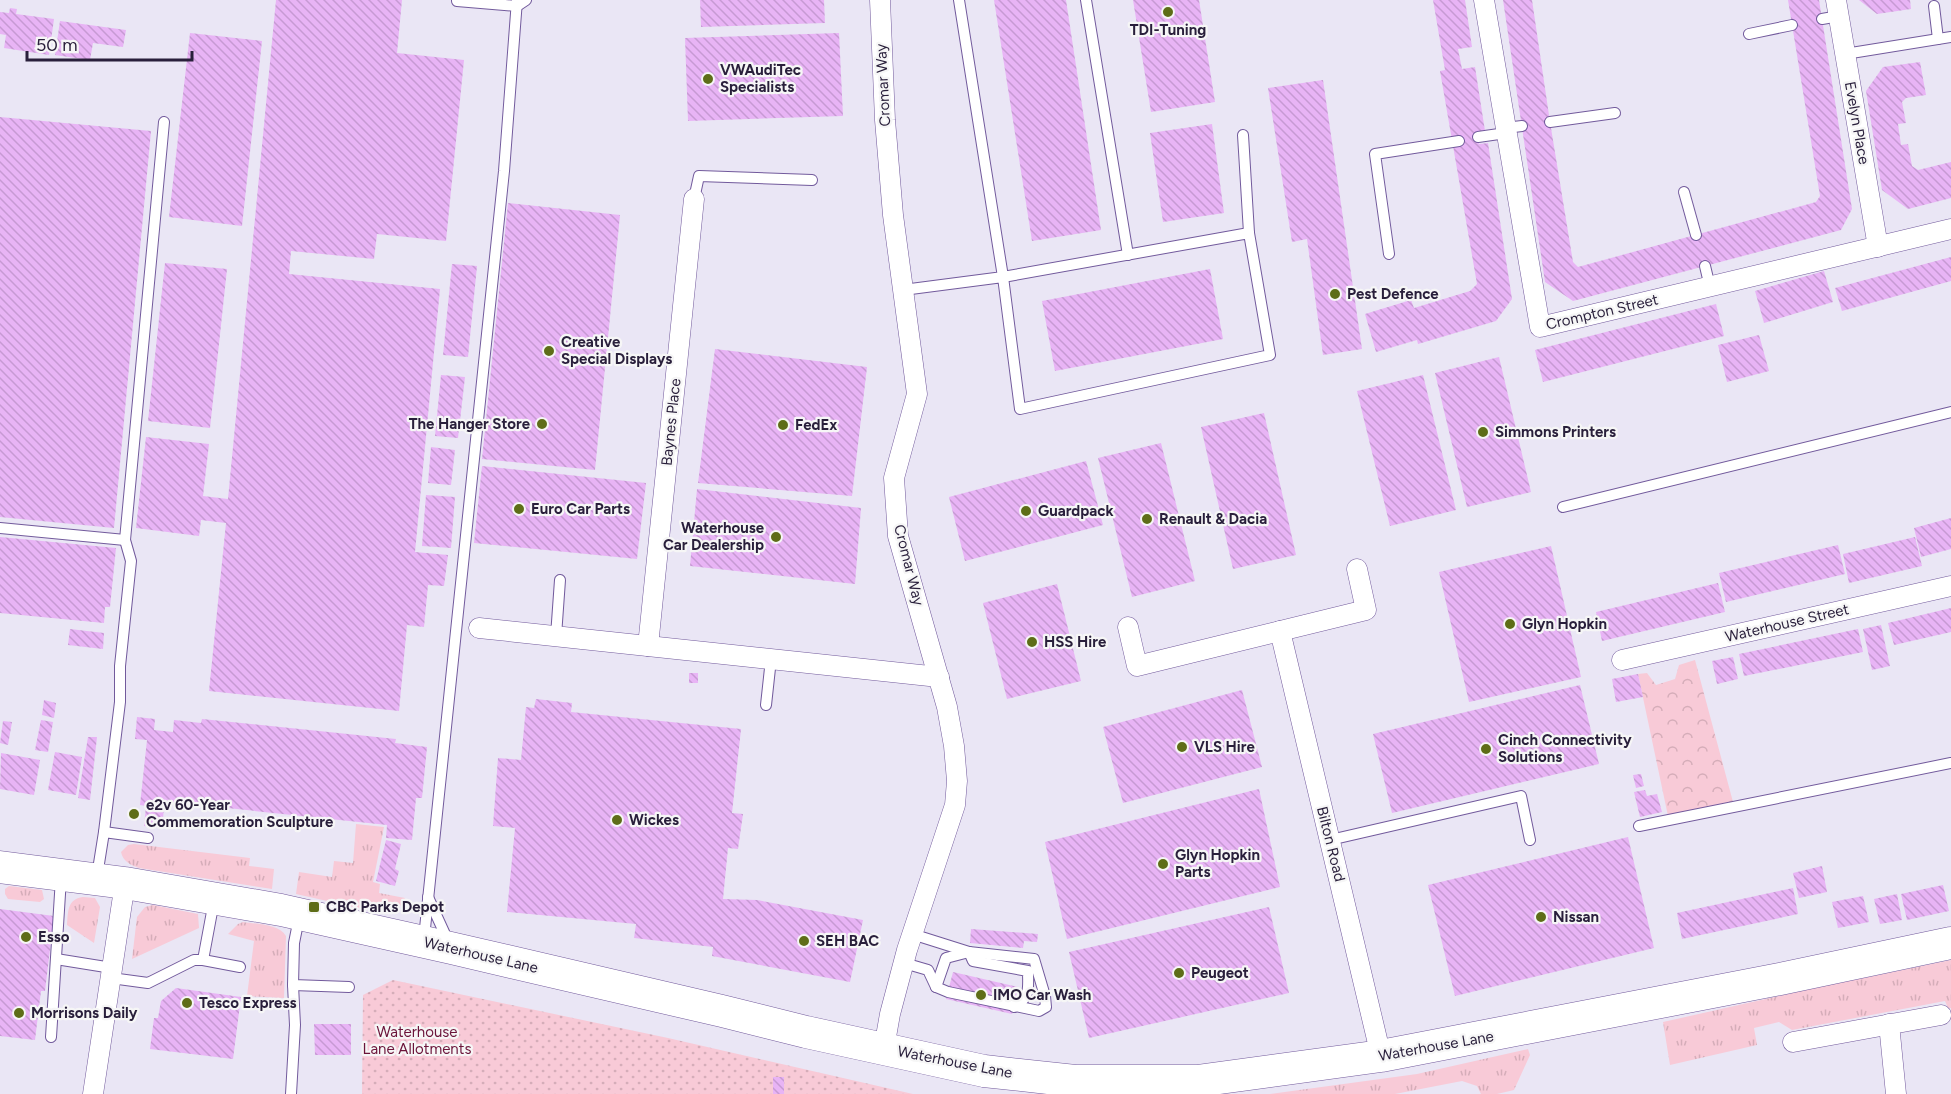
<svg xmlns="http://www.w3.org/2000/svg" width="1951" height="1094" viewBox="0 0 1951 1094" font-family="Figtree,sans-serif">
<defs>
<pattern id="grass-tufts" width="24" height="20" patternUnits="userSpaceOnUse" patternTransform="scale(1.5)"><rect width="24" height="20" fill="#f8cad7"/><path d="M3 7l-1-3M5 7V3M7 7l1-3M15 17l-1-3M17 17v-4M19 17l1-3" fill="none" stroke="#d5adb9"/></pattern>
<pattern id="park-crowns" width="20" height="18" patternUnits="userSpaceOnUse" patternTransform="scale(1.5)"><rect width="20" height="18" fill="#f8cad7"/><path d="M2 6a3 3 0 1 1 6 0M12 15a3 3 0 1 1 6 0" fill="none" stroke="#d5adb9"/></pattern>
<pattern id="garden-dots" width="8" height="8" patternUnits="userSpaceOnUse" patternTransform="scale(1.5)"><rect width="8" height="8" fill="#f8cad7"/><path d="M2 2h.1M6 6h.1" fill="none" stroke="#d5adb9" stroke-width="1.8" stroke-linecap="round"/></pattern>
<pattern id="building-back-hatch" width="6" height="6" patternUnits="userSpaceOnUse" patternTransform="scale(1.5)"><rect width="6" height="6" fill="#e8b4f5"/><path d="M-1 5l2 2M0 0l6 6M5-1l2 2" fill="none" stroke="#c79ad3"/></pattern>
</defs>
<rect width="100%" height="100%" fill="#eae6f5"/>
<!-- grass -->
<g fill="url(#grass-tufts)">
<path d="M356,824L384,827L373,882L380,884L379,893L405,898C401,908 395,911 385,914L296,894L299,872L332,877L334,861L353,863Z"/>
<path d="M134,844L250,858L249,866L274,869L272,889L139,868C130,865 123,861 121,852L128,845Z"/>
<path d="M9,886L42,890L44,899L40,902L8,899L5,894V889Z"/>
<path d="M83,897L95,898L100,907L94,943L67,925C68,912 67,899 83,897Z"/>
<path d="M153,905L198,914L199,928L132,959L137,917L145,907Z"/>
<path d="M243,922C256,924 279,924 286,936L284,998L247,996L254,941L228,934L238,924Z"/>
<path d="M1951,960V1008H1948L1945,1001L1792,1030L1779,1022L1754,1028L1757,1045L1670,1065L1663,1022L1815,988Z"/>
<path d="M1528,1049L1530,1055L1514,1090L1497,1094H1481L1477,1086L1462,1081L1395,1094H1270L1417,1074Z"/>
</g>
<!-- park -->
<path fill="url(#park-crowns)" d="M1695,660L1733,802L1668,816L1638,674L1647,673L1656,685L1675,679L1679,665Z"/>
<!-- garden -->
<path fill="url(#garden-dots)" d="M393,980L668,1038L913,1094H362L363,995Z"/>
<!-- building -->
<g fill="url(#building-back-hatch)">
<path d="M276,0H402L397,53L464,60L446,241L377,234L374,259L291,251L289,274L440,289L415,552L448,555L444,586L428,585L424,627L407,625L399,711L209,691L226,523L201,520L199,536L136,528L146,437L209,444L203,496L228,499Z"/>
<path d="M700,0H824L825,23L701,27Z"/>
<path d="M994,0H1066L1101,230L1032,241Z"/>
<path d="M1133,0H1199L1215,102L1151,112Z"/>
<path d="M1433,0H1465L1472,47L1458,49L1462,69L1475,67L1485,131L1477,132L1479,144L1488,143L1512,299L1496,321L1418,344L1417,340L1376,352L1365,314L1411,300L1414,308L1470,291L1477,284L1440,71L1445,70Z"/>
<path d="M1503,0H1532L1550,122L1573,262L1578,267L1816,202L1820,196L1788,0H1819L1852,209L1841,230L1573,301L1545,282Z"/>
<path d="M1859,0H1910L1911,9L1877,14Z"/>
<path d="M10,8L17,9L16,14L54,19L49,55L4,48L6,35L0,34V12L9,13Z"/>
<path d="M60,21L126,30L123,47L93,43L90,60L55,55Z"/>
<path d="M190,33L262,41L242,226L169,217Z"/>
<path d="M839,33L843,116L688,121L685,38Z"/>
<path d="M1920,62L1926,95L1906,98L1902,102L1906,123L1898,124L1901,145L1908,144L1912,166L1918,170L1951,162V198L1908,209L1882,190L1866,91L1883,67Z"/>
<path d="M1323,80L1362,349L1323,355L1307,239L1292,242L1268,88Z"/>
<path d="M0,117L151,131L114,528L0,517Z"/>
<path d="M1212,124L1224,213L1163,222L1150,133Z"/>
<path d="M508,203L620,215L595,470L482,459Z"/>
<path d="M1951,257V281L1842,311L1835,288Z"/>
<path d="M165,263L227,269L210,428L148,421Z"/>
<path d="M452,264L477,266L468,357L443,355Z"/>
<path d="M1210,269L1223,339L1055,371L1042,301Z"/>
<path d="M1824,271L1833,302L1764,323L1755,291Z"/>
<path d="M1716,304L1724,336L1543,382L1535,350Z"/>
<path d="M1759,335L1769,371L1727,382L1718,345Z"/>
<path d="M715,349L867,367L852,496L698,483Z"/>
<path d="M1499,357L1531,492L1467,507L1435,373Z"/>
<path d="M441,375L465,377L458,438L435,436Z"/>
<path d="M1423,375L1456,510L1390,526L1357,391Z"/>
<path d="M1264,413L1296,555L1233,569L1201,427Z"/>
<path d="M1161,443L1195,581L1132,597L1098,458Z"/>
<path d="M431,447L455,450L451,485L428,483Z"/>
<path d="M1086,461L1103,525L965,561L949,497Z"/>
<path d="M482,466L646,483L637,559L474,543Z"/>
<path d="M697,489L861,508L855,584L690,566Z"/>
<path d="M426,495L455,497L451,548L422,546Z"/>
<path d="M1951,518V549L1921,557L1914,528Z"/>
<path d="M0,537L116,548L110,607H105L104,623L0,613Z"/>
<path d="M1915,537L1922,566L1849,583L1843,554Z"/>
<path d="M1838,545L1845,574L1726,602L1719,573Z"/>
<path d="M1551,546L1581,677L1469,702L1439,572Z"/>
<path d="M1718,583L1725,612L1602,641L1596,612Z"/>
<path d="M1057,584L1081,681L1007,699L983,603Z"/>
<path d="M1951,608V632L1894,645L1888,623Z"/>
<path d="M1881,625L1890,666L1872,670L1863,629Z"/>
<path d="M70,629L104,633L103,649L68,645Z"/>
<path d="M1858,629L1863,652L1744,676L1739,654Z"/>
<path d="M1733,657L1738,679L1717,684L1712,661Z"/>
<rect x="689" y="673" width="9" height="10"/>
<path d="M1638,674L1643,697L1616,702L1612,679Z"/>
<path d="M1580,685L1599,764L1392,813L1373,734Z"/>
<path d="M1242,690L1262,767L1123,803L1103,727Z"/>
<path d="M536,699L572,703L571,712L741,729L732,813L743,814L738,849L728,848L723,899L757,900L863,920L850,982L712,956L713,947L634,938L636,924L507,912L515,828L493,826L498,758L521,760L526,707L534,708Z"/>
<path d="M44,700L56,703L54,718L42,715Z"/>
<path d="M137,717L155,719L154,730L173,732L174,720L201,723L202,719L396,739L395,743L427,747L422,798H416L412,840L386,838L387,825L170,802L169,809L164,808L162,828L144,826L146,806L140,805L147,740L135,739Z"/>
<path d="M41,720L53,722L48,752L35,750Z"/>
<path d="M3,721L12,722L8,745L0,743Z"/>
<path d="M88,737H97L90,800L78,798Z"/>
<path d="M55,752L82,757L76,795L48,790Z"/>
<path d="M1,753L40,760L34,795L0,789Z"/>
<path d="M1641,774L1644,786L1636,788L1633,775Z"/>
<path d="M1259,789L1280,887L1067,939L1045,842Z"/>
<path d="M1645,790L1647,796L1657,794L1662,812L1640,817L1634,792Z"/>
<path d="M1628,837L1654,948L1455,996L1428,885Z"/>
<path d="M386,840L401,844L395,869L399,871L395,886L376,881Z"/>
<path d="M1822,866L1827,892L1799,898L1793,873Z"/>
<path d="M1943,885L1949,911L1907,920L1901,894Z"/>
<path d="M1793,888L1798,914L1682,939L1677,913Z"/>
<path d="M1897,894L1902,920L1880,924L1874,899Z"/>
<path d="M1863,896L1869,922L1838,928L1832,902Z"/>
<path d="M1269,907L1289,993L1089,1038L1069,952Z"/>
<path d="M0,909L54,916L45,991H41L35,1040L0,1036Z"/>
<path d="M971,929L1038,934L1037,942L1024,941L1023,948L970,943Z"/>
<path d="M953,972L1018,987L1012,1014L946,999Z"/>
<path d="M176,988L241,997L233,1059L150,1049L154,1018H158L161,1001Z"/>
<path d="M314,1024H351V1055H315Z"/>
<rect x="773" y="1077" width="11" height="17"/>
</g>
<g fill="none" stroke-linecap="round" stroke-linejoin="round">
<!-- service casing -->
<g stroke="#725a9c" stroke-width="12">
<g id="service">
<path d="M1086,0L1128,255"/>
<path d="M457,1L517,6L526,0"/>
<path d="M1934,6L1938,39"/>
<path d="M1822,19L1839,16"/>
<path d="M1749,34L1792,25"/>
<path d="M1845,54L1951,37"/>
<path d="M1550,122L1615,113"/>
<path d="M1505,128L1522,126"/>
<path d="M1243,135L1249,233"/>
<path d="M1478,137L1506,133"/>
<path d="M1684,192L1696,235"/>
<path d="M694,199L699,176L812,180"/>
<path d="M1389,254L1375,154L1459,141"/>
<path d="M1705,266L1710,287"/>
<path d="M903,290L1003,277L1249,233L1270,355L1020,409L1003,277L959,0"/>
<path d="M1563,507L1951,412"/>
<path d="M0,528L125,540"/>
<path d="M556,636L560,580"/>
<path d="M766,705L771,659"/>
<path d="M1639,826L1951,763"/>
<path d="M104,832L120,702V666L131,561L125,540L164,122"/>
<path d="M1330,840L1521,796L1530,840"/>
<path d="M97,876L104,832L148,838"/>
<path d="M428,897L449,943"/>
<path d="M299,918L294,943L293,985L349,987"/>
<path d="M424,938L504,171L517,0"/>
<path d="M969,952L973,961L1028,971C1028,989 1031,997 1014,1007"/>
<path d="M56,959L112,968"/>
<path d="M203,960L240,967"/>
<path d="M904,963L928,970L936,987L948,992L1039,1011L1046,1007L1045,996L1034,959L969,952L912,934"/>
<path d="M111,978L148,983L194,960H203L214,901"/>
<path d="M936,987L946,958L969,952"/>
<path d="M51,1037L61,878"/>
<path d="M291,1094L295,1025L293,985"/>
</g>
</g>
<!-- minor casing -->
<g stroke="#725a9c" stroke-width="21">
<g id="minor">
<path d="M880,0L885,120L893,215L917,394L894,478L898,536L947,707L954,746L957,781L955,805L907,950L890,1014L884,1048"/>
<path d="M1484,0L1540,327L1951,229"/>
<path d="M1836,0L1878,247"/>
<path d="M1128,627L1137,666L1366,610L1357,569"/>
<path d="M479,628L939,677"/>
<path d="M1280,631L1381,1056"/>
<path d="M648,646L694,199"/>
<path d="M1622,660L1951,586"/>
<path d="M1889,1024L1896,1094"/>
<path d="M1793,1042L1941,1015"/>
<path d="M93,1094L125,883"/>
</g>
</g>
<!-- primary casing -->
<g stroke="#725a9c" stroke-width="33">
<path id="primary" d="M0,867L125,883L281,910L451,948L722,1011L806,1032L984,1071L1075,1081H1197L1381,1056L1780,979L1951,943"/>
</g>
<!-- service -->
<use href="#service" stroke="#fff" stroke-width="10"/>
<!-- minor -->
<use href="#minor" stroke="#fff" stroke-width="20"/>
<!-- primary -->
<use href="#primary" stroke="#fff" stroke-width="32"/>
</g>
<!-- markers -->
<g fill="#5e6d18" stroke="#f6f6f6" stroke-width="2">
<circle cx="1168" cy="12" r="6"/>
<circle cx="708" cy="79" r="6"/>
<circle cx="1335" cy="294" r="6"/>
<circle cx="549" cy="351" r="6"/>
<circle cx="542" cy="424" r="6"/>
<circle cx="783" cy="425" r="6"/>
<circle cx="1483" cy="432" r="6"/>
<circle cx="519" cy="509" r="6"/>
<circle cx="1026" cy="511" r="6"/>
<circle cx="1147" cy="519" r="6"/>
<circle cx="776" cy="537" r="6"/>
<circle cx="1510" cy="624" r="6"/>
<circle cx="1032" cy="642" r="6"/>
<circle cx="1182" cy="747" r="6"/>
<circle cx="1486" cy="749" r="6"/>
<circle cx="134" cy="814" r="6"/>
<circle cx="617" cy="820" r="6"/>
<circle cx="1163" cy="864" r="6"/>
<rect x="308" y="901" width="12" height="12" rx="3"/>
<circle cx="1541" cy="917" r="6"/>
<circle cx="26" cy="937" r="6"/>
<circle cx="804" cy="941" r="6"/>
<circle cx="1179" cy="973" r="6"/>
<circle cx="981" cy="995" r="6"/>
<circle cx="187" cy="1003" r="6"/>
<circle cx="19" cy="1013" r="6"/>
</g>
<g text-anchor="middle" dominant-baseline="central" stroke-width="4.5" stroke-linejoin="round" paint-order="stroke">
<!-- poi labels -->
<g font-size="15" font-weight="bold" fill="#291f3b" stroke="#f6f6f6" text-anchor="start">
<text x="1168" y="30" text-anchor="middle">TDI-Tuning</text>
<text x="720" y="70">VWAudiTec<tspan x="720" dy="17">Specialists</tspan></text>
<text x="1347" y="294">Pest Defence</text>
<text x="561" y="342">Creative<tspan x="561" dy="17">Special Displays</tspan></text>
<text x="530" y="424" text-anchor="end">The Hanger Store</text>
<text x="795" y="425">FedEx</text>
<text x="1495" y="432">Simmons Printers</text>
<text x="531" y="509">Euro Car Parts</text>
<text x="1038" y="511">Guardpack</text>
<text x="1159" y="519">Renault &amp; Dacia</text>
<text x="764" y="528" text-anchor="end">Waterhouse<tspan x="764" dy="17">Car Dealership</tspan></text>
<text x="1522" y="624">Glyn Hopkin</text>
<text x="1044" y="642">HSS Hire</text>
<text x="1498" y="740">Cinch Connectivity<tspan x="1498" dy="17">Solutions</tspan></text>
<text x="1194" y="747">VLS Hire</text>
<text x="146" y="805">e2v 60-Year<tspan x="146" dy="17">Commemoration Sculpture</tspan></text>
<text x="629" y="820">Wickes</text>
<text x="1175" y="855">Glyn Hopkin<tspan x="1175" dy="17">Parts</tspan></text>
<text x="326" y="907">CBC Parks Depot</text>
<text x="1553" y="917">Nissan</text>
<text x="38" y="937">Esso</text>
<text x="816" y="941">SEH BAC</text>
<text x="1191" y="973">Peugeot</text>
<text x="993" y="995">IMO Car Wash</text>
<text x="199" y="1003">Tesco Express</text>
<text x="31" y="1013">Morrisons Daily</text>
</g>
<!-- street labels -->
<g font-size="15" fill="#291f3b" stroke="#f6f6f6">
<text transform="translate(883 85) rotate(-93)">Cromar Way</text>
<text transform="translate(1857 123) rotate(80)">Evelyn Place</text>
<text transform="translate(1602 312) rotate(-13)">Crompton Street</text>
<text transform="translate(671 422) rotate(-84)">Baynes Place</text>
<text transform="translate(909 565) rotate(76)">Cromar Way</text>
<text transform="translate(1787 623) rotate(-13)">Waterhouse Street</text>
<text transform="translate(1331 844) rotate(76)">Bilton Road</text>
<text transform="translate(481 955) rotate(13)">Waterhouse Lane</text>
<text transform="translate(1436 1046) rotate(-10)">Waterhouse Lane</text>
<text transform="translate(955 1062) rotate(11)">Waterhouse Lane</text>
</g>
<!-- park labels -->
<g font-size="15" fill="#6b143a" stroke="#f6f6f6">
<text x="417" y="1032">Waterhouse<tspan x="417" dy="17">Lane Allotments</tspan></text>
</g>
</g>
<!-- scale -->
<path d="M27 51v9h165v-9" fill="none" stroke="#291f3b" stroke-width="3"/>
<text x="36" y="51" font-size="18" fill="#291f3b" stroke="#f6f6f6" stroke-width="4.5" paint-order="stroke">50 m</text>
</svg>
